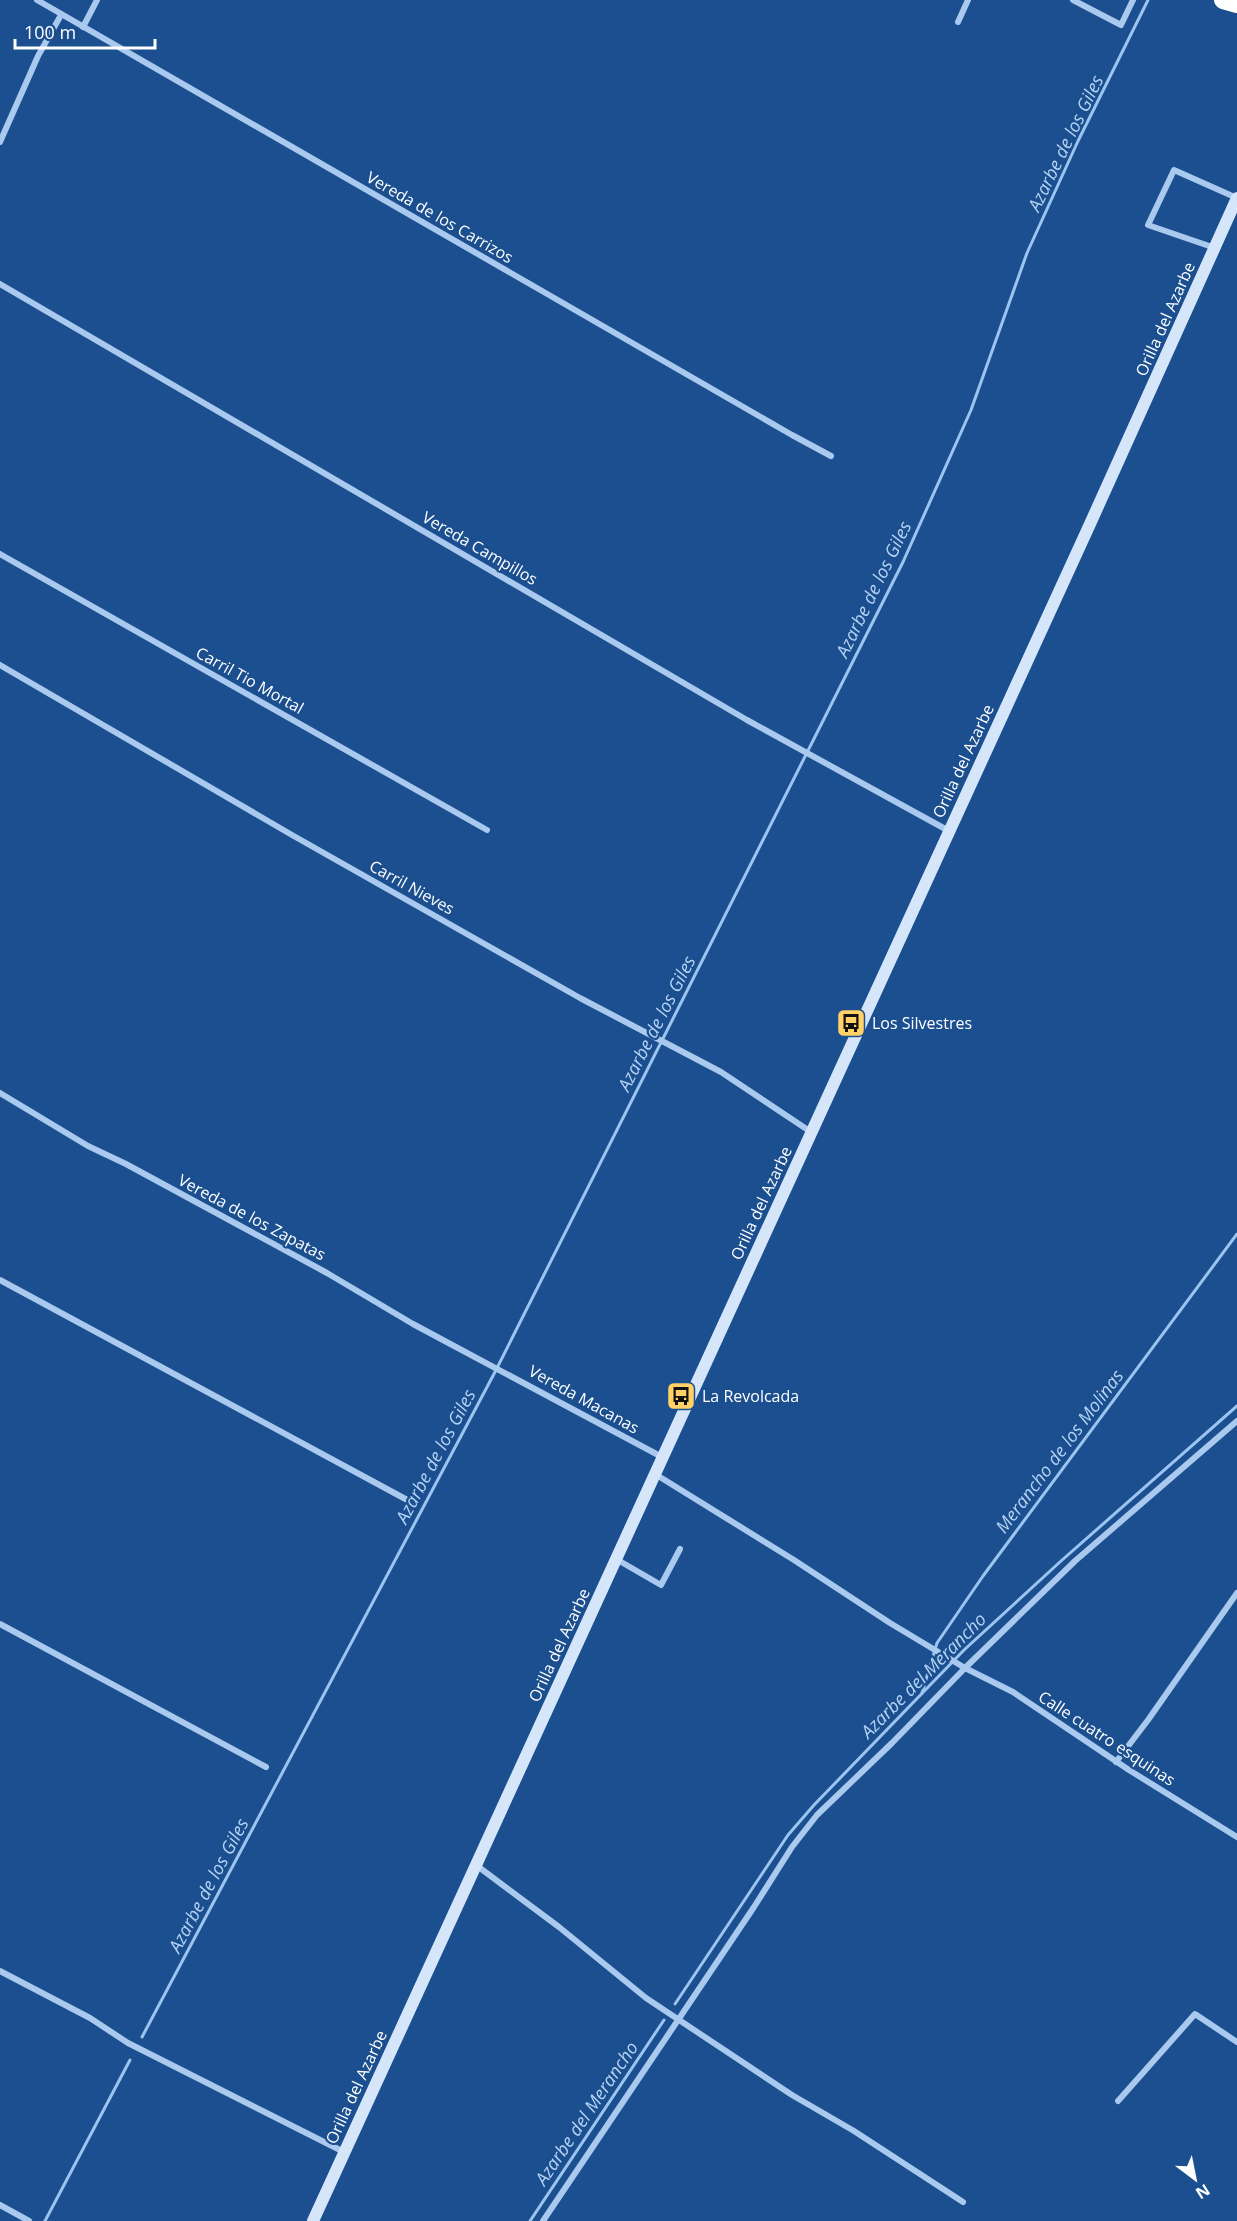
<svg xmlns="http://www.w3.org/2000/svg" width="1237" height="2221" viewBox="0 0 1237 2221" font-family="'Open Sans',sans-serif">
<rect width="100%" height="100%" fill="#1b4f8f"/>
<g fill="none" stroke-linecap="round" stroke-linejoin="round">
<!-- stream -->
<g stroke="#9cc4f0" stroke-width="3">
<path d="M922,1693L937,1643L983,1576L1237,1234"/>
<path d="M675,2004L788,1835L814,1805L964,1650L1061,1561L1237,1406"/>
<path d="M142,2037L495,1372L903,562L971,410L1027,253L1078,141L1148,0"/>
<path d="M45,2221L130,2060"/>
<path d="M530,2221L664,2020"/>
</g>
<!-- street -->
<g stroke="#a9c9ee" stroke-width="6">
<path d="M37,0L792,435L831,456"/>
<path d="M1073,0L1121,25L1133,0"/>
<path d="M958,22L968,0"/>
<path d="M83,27L97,0"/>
<path d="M0,142L38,56L61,15"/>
<path d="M1215,248L1148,225L1174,170L1237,198"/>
<path d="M0,284L747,720L949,831"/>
<path d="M0,554L487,830"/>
<path d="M0,665L292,835L580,998L721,1072L811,1132"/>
<path d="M0,1093L88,1146L126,1164L327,1273L413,1324L662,1457"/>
<path d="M0,1280L411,1502"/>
<path d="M655,1474L794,1560L890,1623L965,1668L1013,1692L1129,1770L1237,1837"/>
<path d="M616,1559L661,1585L680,1549"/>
<path d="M0,1624L266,1767"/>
<path d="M1116,1762L1148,1720L1237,1593"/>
<path d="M476,1865L559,1927L646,1998L792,2095L854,2131L963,2202"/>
<path d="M0,1971L90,2018L128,2043L344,2152"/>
<path d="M1118,2101L1195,2014L1237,2042"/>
<path d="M0,2205L29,2221"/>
<path d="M543,2221L754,1907L792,1847L817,1815L892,1743L965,1668L1075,1561L1237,1421"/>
</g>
<!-- secondary -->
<path stroke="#d6e6fa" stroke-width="12" d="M313,2221L1090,524L1237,198"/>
<!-- highway -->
<path stroke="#fff" stroke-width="18" d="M1223,0L1237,4"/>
</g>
<!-- icons -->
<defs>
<g id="bus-square" transform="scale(1.5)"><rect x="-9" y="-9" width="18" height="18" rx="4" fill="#ffd166" stroke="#1b4f8f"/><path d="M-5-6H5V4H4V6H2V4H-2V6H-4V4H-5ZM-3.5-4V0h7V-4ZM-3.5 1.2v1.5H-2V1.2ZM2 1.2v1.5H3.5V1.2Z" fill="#111"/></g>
</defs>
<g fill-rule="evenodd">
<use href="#bus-square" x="851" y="1023"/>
<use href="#bus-square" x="681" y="1396"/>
</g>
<g text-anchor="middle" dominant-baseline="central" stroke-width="4.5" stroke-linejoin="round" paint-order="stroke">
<!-- street labels -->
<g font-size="16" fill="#fff" stroke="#1b4f8f">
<text transform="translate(440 217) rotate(30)">Vereda de los Carrizos</text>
<text transform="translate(1165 319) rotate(-66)">Orilla del Azarbe</text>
<text transform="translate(480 548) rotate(30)">Vereda Campillos</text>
<text transform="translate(250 680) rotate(29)">Carril Tio Mortal</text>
<text transform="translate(963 761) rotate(-65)">Orilla del Azarbe</text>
<text transform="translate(412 887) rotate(29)">Carril Nieves</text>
<text transform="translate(761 1203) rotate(-65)">Orilla del Azarbe</text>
<text transform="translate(252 1217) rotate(28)">Vereda de los Zapatas</text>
<text transform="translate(584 1399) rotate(29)">Vereda Macanas</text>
<text transform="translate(559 1645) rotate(-65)">Orilla del Azarbe</text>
<text transform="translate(1107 1738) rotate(33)">Calle cuatro esquinas</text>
<text transform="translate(356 2087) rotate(-65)">Orilla del Azarbe</text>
</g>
<!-- poi labels -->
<g font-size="16" fill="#fff" stroke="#1b4f8f" text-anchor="start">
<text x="872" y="1023">Los Silvestres</text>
<text x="702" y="1396">La Revolcada</text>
</g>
<!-- water labels -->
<g font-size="18" font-style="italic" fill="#b5d3f5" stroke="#1b4f8f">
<text transform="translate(1065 143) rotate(-64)">Azarbe de los Giles</text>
<text transform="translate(873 589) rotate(-64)">Azarbe de los Giles</text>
<text transform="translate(656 1023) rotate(-63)">Azarbe de los Giles</text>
<text transform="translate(1059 1451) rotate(-53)">Merancho de los Molinas</text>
<text transform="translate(435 1456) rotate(-62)">Azarbe de los Giles</text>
<text transform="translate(923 1675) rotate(-45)">Azarbe del Merancho</text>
<text transform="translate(208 1885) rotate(-62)">Azarbe de los Giles</text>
<text transform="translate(586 2113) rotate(-56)">Azarbe del Merancho</text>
</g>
</g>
<!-- north arrow -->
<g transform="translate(1195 2179) rotate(148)" stroke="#1b4f8f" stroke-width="4.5" paint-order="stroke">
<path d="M0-4.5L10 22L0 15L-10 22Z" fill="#ffffff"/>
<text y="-9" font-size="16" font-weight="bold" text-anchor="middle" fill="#ffffff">N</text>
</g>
<!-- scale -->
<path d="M15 39v9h140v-9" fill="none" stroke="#ffffff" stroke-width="3"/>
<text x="24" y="39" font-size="18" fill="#ffffff" stroke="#1b4f8f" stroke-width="4.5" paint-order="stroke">100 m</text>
</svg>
